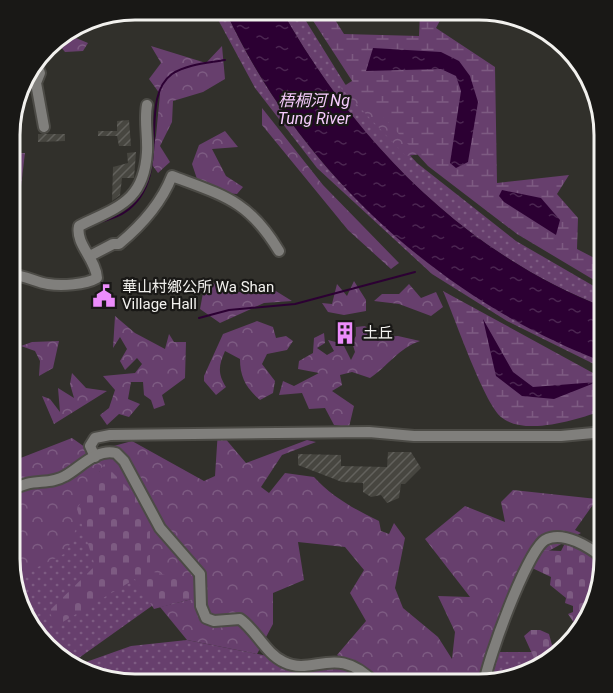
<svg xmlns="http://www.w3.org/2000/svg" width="613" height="693" viewBox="0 0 613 693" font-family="Roboto,'Noto Sans SC',sans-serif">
<defs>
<pattern id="grass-dots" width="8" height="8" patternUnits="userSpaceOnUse" patternTransform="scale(1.5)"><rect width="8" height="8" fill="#673f6d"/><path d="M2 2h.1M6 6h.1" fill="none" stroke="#7d5b82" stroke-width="1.8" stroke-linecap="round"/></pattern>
<pattern id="forest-crowns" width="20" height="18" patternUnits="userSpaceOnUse" patternTransform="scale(1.5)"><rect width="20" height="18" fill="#673f6d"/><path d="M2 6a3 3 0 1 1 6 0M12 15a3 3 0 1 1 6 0" fill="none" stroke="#7d5b82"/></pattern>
<pattern id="wetland-marsh" width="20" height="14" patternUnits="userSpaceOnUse" patternTransform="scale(1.5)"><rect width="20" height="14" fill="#673f6d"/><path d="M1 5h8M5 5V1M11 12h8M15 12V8" fill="none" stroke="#7d5b82"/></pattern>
<pattern id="cemetery-stones" width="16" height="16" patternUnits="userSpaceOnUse" patternTransform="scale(1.5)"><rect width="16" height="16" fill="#673f6d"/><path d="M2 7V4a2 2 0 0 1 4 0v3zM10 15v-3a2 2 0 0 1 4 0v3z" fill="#7d5b82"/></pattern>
<pattern id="water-ripples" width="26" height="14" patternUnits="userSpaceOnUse" patternTransform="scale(1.5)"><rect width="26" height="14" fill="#2c0033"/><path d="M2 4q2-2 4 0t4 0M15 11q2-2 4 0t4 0" fill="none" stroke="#4b2651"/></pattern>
<pattern id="building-hatch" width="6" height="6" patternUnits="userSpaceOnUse" patternTransform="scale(1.5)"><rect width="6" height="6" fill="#474640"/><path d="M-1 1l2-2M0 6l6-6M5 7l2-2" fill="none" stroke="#62615c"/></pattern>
</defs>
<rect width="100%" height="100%" fill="#31302b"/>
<!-- grass -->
<g fill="url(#grass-dots)">
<path d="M283,13H301L345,84L417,163L516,241L604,292V307C464,253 355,141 283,13Z"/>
<path d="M215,14H227C302,175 440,296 604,362V369L507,321L432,274L317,168L255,88Z"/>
<path d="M74,507L156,603L69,665L30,628L12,576Z"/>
<path d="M187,640L278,658L335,661L379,684H126L72,667L131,646Z"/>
<path d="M491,652H558L548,663L487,684Z"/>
</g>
<!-- forest -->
<g fill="url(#forest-crowns)">
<path d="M64,33L88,43L83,51L65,52L56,41Z"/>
<path d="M151,46L206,63L222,46L225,79L203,92L173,101L172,122L160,146L170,162L158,173L150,162L156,136L160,94L149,79L161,63Z"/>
<path d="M355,79L422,154L406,156L341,88Z"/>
<path d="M262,108L323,185L399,263L391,269L348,230L262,125Z"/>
<path d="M225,131L238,147L212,149L226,176L243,187L237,194L201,191L192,164L199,145Z"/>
<path d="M25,153L18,211L11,202V154Z"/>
<path d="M354,281L366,300V311L344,315L328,312L322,303L332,304L337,284L347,296Z"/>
<path d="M214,283L220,292H248L271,288L292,301L264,303L220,323L200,309L203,293L197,284Z"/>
<path d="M409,284L421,298L436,292L443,307L431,316L399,304L374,301L382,294H399Z"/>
<path d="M115,316L135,333L165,349L169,334L174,342H186L185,378L162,395L165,405L154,409L151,400L144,395L143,382H131L128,399L140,404L129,417L119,414L107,425L100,415L109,408L115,390L103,376L135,373L142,364L137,358L125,370L120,361L127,349L120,337L113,348Z"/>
<path d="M257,321L273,327L276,338L286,336L293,341L287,350L267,354L262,364L275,381L273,393L260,400C246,388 240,377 240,359L225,351C219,365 217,373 226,387L216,395L204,381V376L223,334Z"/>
<path d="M365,326L368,329L367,338L398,336L420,341C399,348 388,366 370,378L352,372L340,375L342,385L332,391L354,406L349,427L334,425L325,408L309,409L302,393L279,395L283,381L294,386L319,373L298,369L299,361L313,353L314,338L324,333L325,343L317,348L327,355L334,351L328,340L343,344L351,360L355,352L352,342L356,336V327Z"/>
<path d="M59,341L53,368L39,376L40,361L35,351L21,346L32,342Z"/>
<path d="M72,373L86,388L107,391L54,424L42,396L50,399L60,412L58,388L74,398L70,384Z"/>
<path d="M218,430L246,463L307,440L316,442L282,455L261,487L269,493L285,473L314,477C332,497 356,510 379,521L381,531L389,534L394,523L405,538L395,588L403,608L438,637L452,659L455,632L438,596L470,597L425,539L465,506L505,522L501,502L513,490L597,499L575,530L581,533L520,567L511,588L505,623L485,684H373L337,655L366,621L350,593L364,570L345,547L298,542L304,580L273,593V624L257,654L187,640L160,607L192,599L149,575L100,471L66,553L14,579L9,567L10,456L18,459L72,438L92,452L132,441L204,481L215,476Z"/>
</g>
<!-- wetland -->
<g fill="url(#wetland-marsh)">
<path d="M424,11H445L436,28L495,67L497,183L569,175L557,194L578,218L577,249L604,263V286L517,234L428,166L356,87L308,13L330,12L344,34L419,36L420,13Z"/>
<path d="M443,291L604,379V410C579,419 525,437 501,417C483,401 455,318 443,291Z"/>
</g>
<!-- cemetery -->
<g fill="url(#cemetery-stones)">
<path d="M104,464L150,510V571L199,584L192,599L154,609L135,579L56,626L49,611L95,566L77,509Z"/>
<path d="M566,541L587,551L604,564L587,622L579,630L568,614L573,612V606L565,603L566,598L550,585L551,577L530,567L539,550L561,551Z"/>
<path d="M531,630H540L549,634L552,645L563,643L564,646L554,650L547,659L534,658L524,636Z"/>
<path d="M321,661L344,663L376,684H273V679L282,668Z"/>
</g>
<!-- water -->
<g fill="url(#water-ripples)">
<path d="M283,13C356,141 464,253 604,307V362C440,300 301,172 227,14Z"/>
<path d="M373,48L441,52L459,61L470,76L478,102L468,162L456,168L450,163L461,91L456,76L441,69L366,71Z"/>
<path d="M502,190L541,198L560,220L556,235L504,202L499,196Z"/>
<path d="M483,319L513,372L533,387L597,382L554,399L522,396L496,376Z"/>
</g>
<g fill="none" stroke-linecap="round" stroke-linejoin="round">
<!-- stream -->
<g stroke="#2c0033" stroke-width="2">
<path d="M95,224C105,220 117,218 125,212C175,178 136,100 172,74C187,64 209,63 225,60"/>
<path d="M199,318L229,310L295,304L415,272"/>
</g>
</g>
<!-- building -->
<g fill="url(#building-hatch)">
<path d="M129,120L131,146H119L117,136H98V131H117V121Z"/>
<path d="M38,134H65V141L38,142Z"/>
<path d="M136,152L134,178H122L120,195L112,201L113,167L128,163L127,153Z"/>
<path d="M388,452H411L421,468L405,484H401L399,498L387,503L381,495L371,497L363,492V483L342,482L298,465V454L341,455V466L387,467Z"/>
</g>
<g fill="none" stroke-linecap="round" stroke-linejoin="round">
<!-- minor casing -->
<g stroke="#4c4b46" stroke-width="14">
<g id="minor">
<path d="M37,66L40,73L36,83L44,127"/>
<path d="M90,256L113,244H119C142,225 161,204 172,176C225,196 249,201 279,251"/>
<path d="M11,275C25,275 35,282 48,284C61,286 85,285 97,278C96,259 75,244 79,226C117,207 144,202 147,152C148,136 144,120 147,105"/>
<path d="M95,457L90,446L95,438L110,435L369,432L414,436H561L604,432"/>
<path d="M10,491C32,477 48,486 65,476C80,468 96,448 116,453L124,461L160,528L200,574L201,606L206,618L214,621L240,619C256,630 266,654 284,662C314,677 336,642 376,684"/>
<path d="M484,684C487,661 527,551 545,540C563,530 590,547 604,559"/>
</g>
</g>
<!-- minor -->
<use href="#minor" stroke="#807f7c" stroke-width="10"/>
</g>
<!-- icons -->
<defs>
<g id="civic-bare" transform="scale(1.8)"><path d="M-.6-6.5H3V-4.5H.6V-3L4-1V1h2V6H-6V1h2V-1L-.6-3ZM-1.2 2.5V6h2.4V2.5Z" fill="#ec8cfb" stroke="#191816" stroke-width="2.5" paint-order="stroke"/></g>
<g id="building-bare" transform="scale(1.8)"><path d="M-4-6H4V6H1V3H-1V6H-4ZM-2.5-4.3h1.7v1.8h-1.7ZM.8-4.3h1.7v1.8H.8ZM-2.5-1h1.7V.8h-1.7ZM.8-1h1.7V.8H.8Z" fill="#ec8cfb" stroke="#191816" stroke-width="2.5" paint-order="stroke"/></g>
</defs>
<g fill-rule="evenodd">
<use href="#civic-bare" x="104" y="296"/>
<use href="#building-bare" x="345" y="333"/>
</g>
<g text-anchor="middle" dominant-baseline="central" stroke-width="4.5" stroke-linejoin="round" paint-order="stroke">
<!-- poi labels -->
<g font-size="15" fill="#f2f1ee" stroke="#191816" text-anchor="start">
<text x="122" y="287">華山村鄉公所 Wa Shan<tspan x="122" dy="17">Village Hall</tspan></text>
<text x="363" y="333">土丘</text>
</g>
<!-- water labels -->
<g font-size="16" font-style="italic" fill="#f7ccfe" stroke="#191816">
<text x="314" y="100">梧桐河 Ng<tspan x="314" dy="18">Tung River</tspan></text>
</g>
</g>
<!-- crop -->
<path d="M0 0H613V693H0ZM135 20H479A115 115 0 0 1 594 135V559A115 115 0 0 1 479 674H135A115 115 0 0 1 20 559V135A115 115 0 0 1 135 20Z" fill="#191816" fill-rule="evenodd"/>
<path fill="none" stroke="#f2f1ee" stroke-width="3" d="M135 20H479A115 115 0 0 1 594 135V559A115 115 0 0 1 479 674H135A115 115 0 0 1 20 559V135A115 115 0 0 1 135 20Z"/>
</svg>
